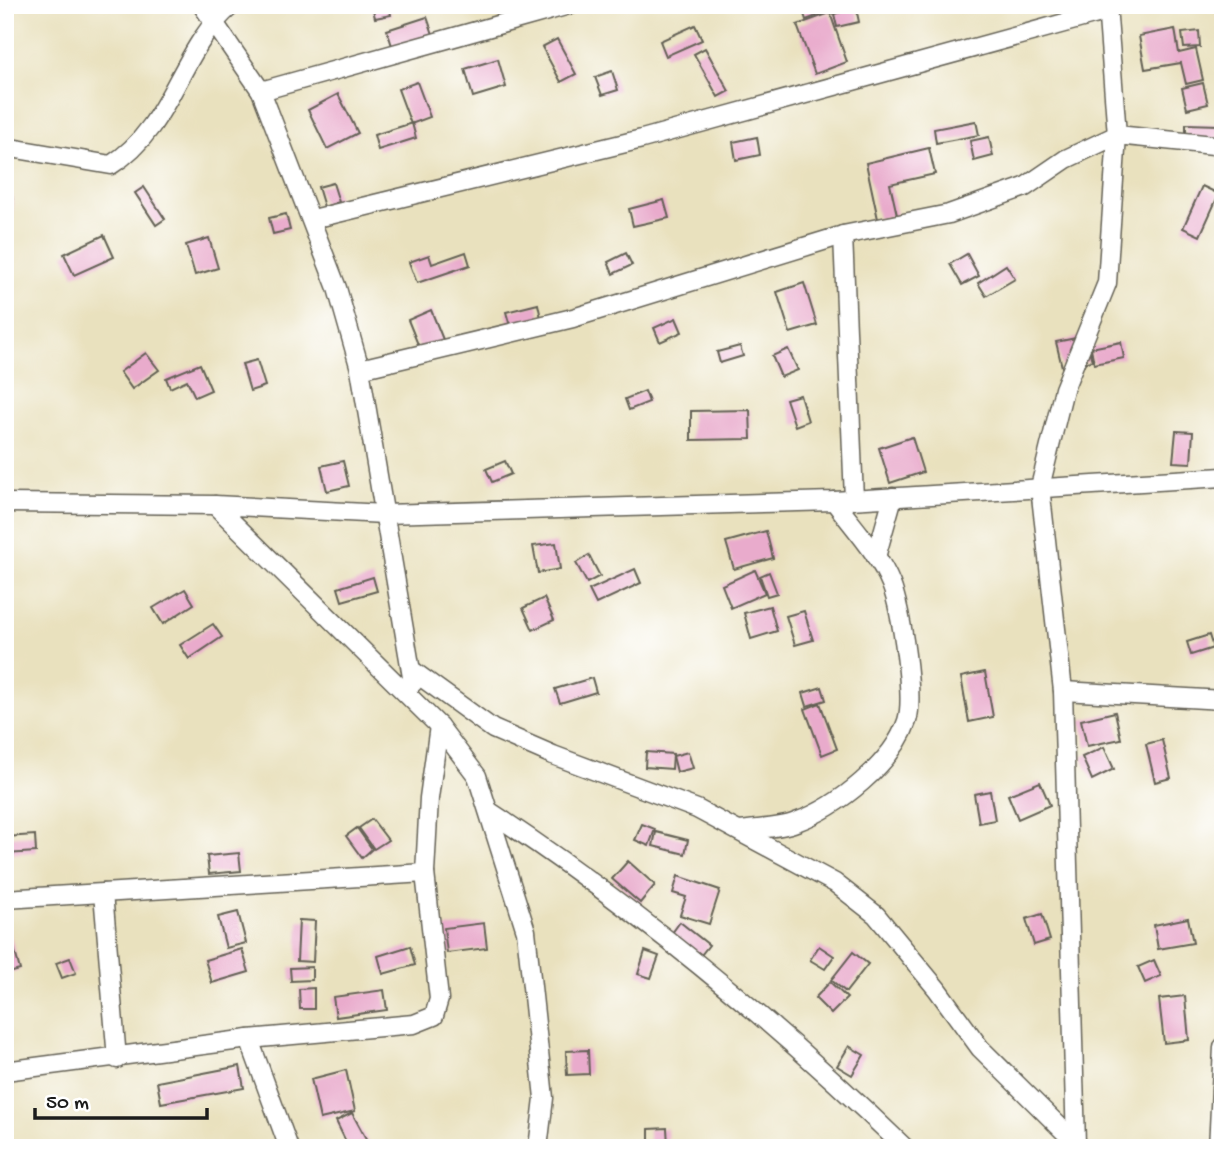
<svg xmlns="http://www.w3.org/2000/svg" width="1228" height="1153" viewBox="0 0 1228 1153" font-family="'Gochi Hand',sans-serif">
<rect width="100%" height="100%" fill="#fff"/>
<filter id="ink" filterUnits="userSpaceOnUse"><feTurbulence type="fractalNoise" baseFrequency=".0143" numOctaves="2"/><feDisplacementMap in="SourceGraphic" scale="14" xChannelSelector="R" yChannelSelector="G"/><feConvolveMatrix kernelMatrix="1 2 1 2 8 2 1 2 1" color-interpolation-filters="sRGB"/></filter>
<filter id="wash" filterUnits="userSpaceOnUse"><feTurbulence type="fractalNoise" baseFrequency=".00686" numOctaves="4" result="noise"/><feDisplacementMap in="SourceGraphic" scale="28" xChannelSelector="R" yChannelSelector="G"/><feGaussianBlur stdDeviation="1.57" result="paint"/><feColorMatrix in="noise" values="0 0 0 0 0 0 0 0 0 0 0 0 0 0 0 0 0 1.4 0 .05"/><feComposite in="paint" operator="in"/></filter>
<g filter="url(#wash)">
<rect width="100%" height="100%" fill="#e9e1be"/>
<g id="blocks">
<!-- building -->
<g fill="#e9abcc">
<path d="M372,5H389L391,15L375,18Z"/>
<path d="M801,5H854L842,11L840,7L806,20Z"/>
<path d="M856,8L859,22L837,27L834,14Z"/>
<path d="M830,13L847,62L815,74L797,25Z"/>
<path d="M427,17L434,37L393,49L387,30Z"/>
<path d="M695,25L702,40L666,56L660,41Z"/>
<path d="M1175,29L1179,53L1196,49L1203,80L1186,84L1181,63L1145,69L1139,36Z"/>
<path d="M1199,31L1200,47L1184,48L1182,33Z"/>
<path d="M557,39L576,74L561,82L542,47Z"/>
<path d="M705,48L729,91L718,97L694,54Z"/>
<path d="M498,59L506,87L473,97L465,69Z"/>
<path d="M612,71L618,90L602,95L595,77Z"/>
<path d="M417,82L430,117L411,124L398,89Z"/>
<path d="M1203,83L1208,104L1187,109L1182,88Z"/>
<path d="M338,94L358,133L327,149L308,110Z"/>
<path d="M976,121L979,135L936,143L934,129Z"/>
<path d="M412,123L416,138L378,150L374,135Z"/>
<path d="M1186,124L1219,125L1218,140L1186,139Z"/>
<path d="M757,137L760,155L736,160L733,142Z"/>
<path d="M989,137L993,156L974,161L970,141Z"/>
<path d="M929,148L935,174L890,184L897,215L878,219L866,163Z"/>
<path d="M333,183L339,202L324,207L318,187Z"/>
<path d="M1202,186L1219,194L1200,236L1183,228Z"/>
<path d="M144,187L165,219L156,225L135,193Z"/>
<path d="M5,195H12L13,218L5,219Z"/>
<path d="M664,200L669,218L633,226L629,209Z"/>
<path d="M286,214L290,230L273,234L269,218Z"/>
<path d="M104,235L114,257L74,275L64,254Z"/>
<path d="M209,238L218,268L195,275L186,245Z"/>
<path d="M466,252L470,265L417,283L409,262L429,255L432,264Z"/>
<path d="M626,253L632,265L613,274L608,262Z"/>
<path d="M967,254L979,276L962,285L950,264Z"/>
<path d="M1006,265L1015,279L986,296L978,283Z"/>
<path d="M804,283L817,325L790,333L777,292Z"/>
<path d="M538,304L541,318L510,326L506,312Z"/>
<path d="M431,310L444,342L421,352L408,320Z"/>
<path d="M676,318L682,332L660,342L654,328Z"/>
<path d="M1086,336L1092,361L1062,367L1056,342Z"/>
<path d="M1121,342L1124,358L1094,364L1091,348Z"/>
<path d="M740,346L743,356L720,363L717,352Z"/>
<path d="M788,349L798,370L781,377L772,356Z"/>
<path d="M146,353L159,370L132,389L120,372Z"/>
<path d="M257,360L265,386L250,391L242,364Z"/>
<path d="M200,364L211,390L195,397L187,380L170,388L166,378Z"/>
<path d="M645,391L649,402L629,410L625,399Z"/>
<path d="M800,395L808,421L795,426L786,399Z"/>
<path d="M750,410L751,439L691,440V411Z"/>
<path d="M1176,431L1193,432L1191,463L1173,462Z"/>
<path d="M912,437L923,472L890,483L879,448Z"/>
<path d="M343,461L349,486L327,491L321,466Z"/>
<path d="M505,461L511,474L492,482L486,469Z"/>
<path d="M766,531L773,558L734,569L726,542Z"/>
<path d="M556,543L560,569L538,573L533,546Z"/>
<path d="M589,555L600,576L587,583L576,563Z"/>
<path d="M635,569L641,583L596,604L589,590Z"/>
<path d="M755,570L765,593L731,608L722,585Z"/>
<path d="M769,572L777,593L767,596L760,576Z"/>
<path d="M373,577L377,591L342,601L338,588Z"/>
<path d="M185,589L194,604L163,624L153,608Z"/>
<path d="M544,598L554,620L533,630L523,608Z"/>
<path d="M770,606L777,631L751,639L744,613Z"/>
<path d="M804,611L813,640L795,645L786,616Z"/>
<path d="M213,624L222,637L189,659L180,645Z"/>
<path d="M1209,635L1213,648L1191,655L1187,642Z"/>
<path d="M985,672L993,717L969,722L961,677Z"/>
<path d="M592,678L596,692L560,703L555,689Z"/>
<path d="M822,687L826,700L807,706L803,693Z"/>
<path d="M820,703L837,749L822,755L805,709Z"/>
<path d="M1115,712L1121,739L1087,746L1081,720Z"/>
<path d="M1162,740L1171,778L1155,782L1146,744Z"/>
<path d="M1104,747L1114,769L1092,780L1082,757Z"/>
<path d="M646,752L673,754L672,769L645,767Z"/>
<path d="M688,752L693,768L677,772L673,756Z"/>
<path d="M1040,782L1050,805L1018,819L1008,795Z"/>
<path d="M990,791L995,820L979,823L974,794Z"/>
<path d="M372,819L388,840L374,849L359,828Z"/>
<path d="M642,824L655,829L649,846L635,840Z"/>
<path d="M357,828L372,849L362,858L346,836Z"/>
<path d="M656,832L688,840L685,854L653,846Z"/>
<path d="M35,835L36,852L6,854L5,837Z"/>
<path d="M239,853L241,871L209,874L207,856Z"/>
<path d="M628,861L655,885L640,903L612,879Z"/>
<path d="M678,876L720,890L709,924L680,915L686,897L673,893Z"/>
<path d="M238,912L246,943L226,948L218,917Z"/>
<path d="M1042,914L1050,940L1034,945L1026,919Z"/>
<path d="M1188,918L1193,943L1158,949L1154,925Z"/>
<path d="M299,920L315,921L313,962L297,961Z"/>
<path d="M680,922L709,945L701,955L672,933Z"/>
<path d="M484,923L487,948L447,953L444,928Z"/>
<path d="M9,930L20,970L5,974V931Z"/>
<path d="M410,946L415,965L383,974L378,956Z"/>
<path d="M819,946L834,956L825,969L810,960Z"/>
<path d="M242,949L249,972L212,983L205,960Z"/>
<path d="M645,951L659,956L651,978L638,974Z"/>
<path d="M853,952L868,964L846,992L831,980Z"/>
<path d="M70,958L76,973L62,978L56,963Z"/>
<path d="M1154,960L1161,976L1145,983L1138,967Z"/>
<path d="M312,967V980L291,981L290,968Z"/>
<path d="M830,982L847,998L831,1014L815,998Z"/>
<path d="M314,988V1009H300L299,989Z"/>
<path d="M384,990L387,1010L336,1017L333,997Z"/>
<path d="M1185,996L1189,1040L1164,1043L1159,999Z"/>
<path d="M849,1046L864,1055L852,1075L837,1066Z"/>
<path d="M588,1050L589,1074L567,1075L566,1051Z"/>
<path d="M240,1066L244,1088L161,1103L157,1082Z"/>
<path d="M346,1070L355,1111L320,1119L311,1079Z"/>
<path d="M352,1113L370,1146L367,1148H349L336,1121Z"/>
<path d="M667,1128L668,1145H649V1129Z"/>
</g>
</g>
</g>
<g filter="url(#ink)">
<use href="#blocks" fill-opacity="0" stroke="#646155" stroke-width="2"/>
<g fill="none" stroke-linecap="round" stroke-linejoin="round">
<!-- minor casing -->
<g stroke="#646155" stroke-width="21">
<g id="minor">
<path d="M202,5L261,91L337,288L360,369L413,683"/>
<path d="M261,91L569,5"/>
<path d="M5,147L111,165C173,126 179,49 232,5"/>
<path d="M313,219L642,139L1108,11"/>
<path d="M843,235L854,499"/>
<path d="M360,369L573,318L843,235L949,214L1025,187L1066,159L1117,135L1223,146"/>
<path d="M5,503L215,505L384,514L834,501L1223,477"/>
<path d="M215,505L439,726L477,776L526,931L544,1098L538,1148"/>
<path d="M876,557L893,497"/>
<path d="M413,671L493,729L553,755L697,809L835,883L876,915L937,989L980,1048L1081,1148"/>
<path d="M1063,691L1223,700"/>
<path d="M489,811C638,909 776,1023 905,1148"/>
<path d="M739,831C757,828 779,829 796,822C838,807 893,763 907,721C915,696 901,610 891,584C879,554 853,527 834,501"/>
<path d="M103,893L117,1059"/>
<path d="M5,899L425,873"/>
<path d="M249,1039L289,1148"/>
<path d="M5,1071L249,1039L414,1024L434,1016L439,999L425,873L429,798L439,726"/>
<path d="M1076,1144L1063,691L1040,487L1064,389L1107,283L1117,135L1107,5"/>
<path d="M1218,1148L1223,1047"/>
</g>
</g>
<!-- minor -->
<use href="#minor" stroke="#fff" stroke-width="18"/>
</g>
</g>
<!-- margin -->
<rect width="1228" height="1153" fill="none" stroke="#fff" stroke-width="28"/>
<!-- scale -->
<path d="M35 1108v10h172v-10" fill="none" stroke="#1c1c1c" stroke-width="3.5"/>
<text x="46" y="1108" font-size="21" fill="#1c1c1c" stroke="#ffffff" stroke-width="5" paint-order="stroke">50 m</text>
</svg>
